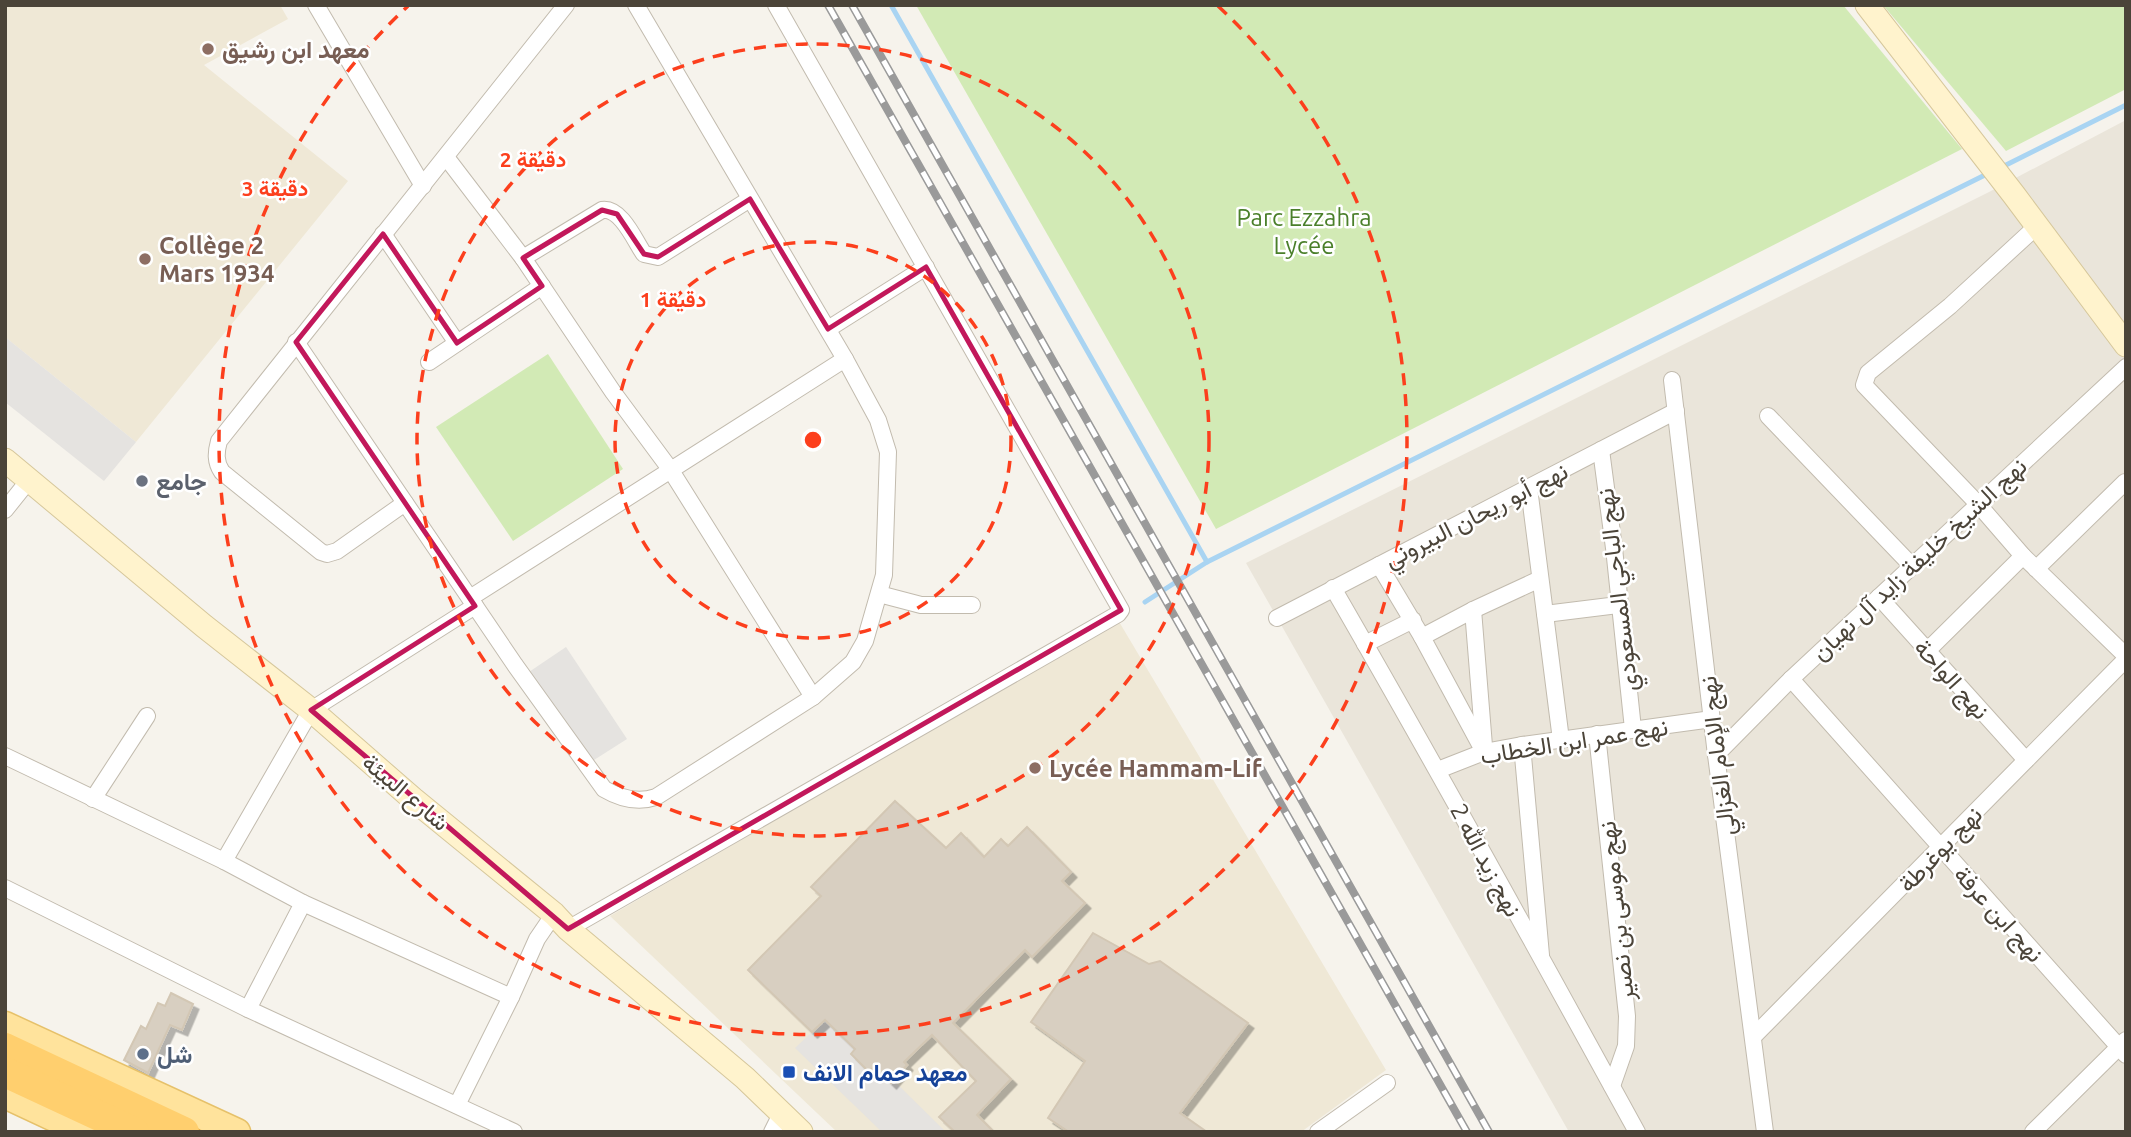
<svg xmlns="http://www.w3.org/2000/svg" width="2131" height="1137" viewBox="0 0 2131 1137" font-family="Ubuntu,Vazirmatn,sans-serif">
<defs>
<filter id="shadow"><feDropShadow dx="5.5" dy="5.5" stdDeviation="0" flood-color="#0004"/></filter>
</defs>
<rect width="100%" height="100%" fill="#f6f3ec"/>
<!-- residential -->
<path fill="#eae5da" d="M2126,120V1132H1569L1246,563L1989,192Z"/>
<!-- education -->
<g fill="#efe8d6">
<path d="M5,5H280L288,19L204,65L348,181L136,442L5,337Z"/>
<path d="M1118,620L1386,1070L1301,1132H837L610,916Z"/>
</g>
<!-- green -->
<g fill="#d2eab5">
<path d="M916,5H1843L1962,149L1216,529Z"/>
<path d="M1883,5H2126V89L2006,151Z"/>
<path d="M548,354L623,469L513,541L436,427Z"/>
</g>
<!-- parking -->
<g fill="#e5e3e0">
<path d="M5,337L136,442L104,481L5,402Z"/>
<path d="M566,647L627,739L583,767L523,676Z"/>
<path d="M825,1020L891,1083L893,1080L946,1132H882L795,1048Z"/>
</g>
<g fill="none" stroke-linecap="round" stroke-linejoin="round">
<!-- stream -->
<g stroke="#a9d4f2" stroke-width="5">
<path d="M891,5L1207,562"/>
<path d="M2000,168L2126,105"/>
<path d="M1145,602L1207,562L1991,172"/>
</g>
</g>
<!-- building -->
<g fill="#d8cfc1" stroke="#d3c7b4" stroke-width="2" filter="url(#shadow)">
<path d="M895,801L946,848L961,833L984,857L1001,839L1008,846L1027,827L1071,872L1062,881L1085,903L1032,957L1025,950L953,1023L1011,1079L977,1115L994,1132H955L939,1117L976,1081L932,1035L904,1062L907,1065L891,1083L874,1067L869,1072L851,1054L855,1049L825,1020L812,1032L748,970L821,896L811,887Z"/>
<path d="M1093,933L1149,964L1160,961L1248,1023L1180,1113L1207,1132H1069L1048,1118L1085,1061L1031,1022Z"/>
<path d="M171,993L193,1004L182,1030L170,1025L148,1073L124,1060L141,1026L146,1029L158,1003L165,1006Z"/>
</g>
<g fill="none" stroke-linecap="round" stroke-linejoin="round">
<!-- street casing -->
<g stroke="#c2bbae" stroke-width="18">
<g id="street">
<path d="M316,5L423,186"/>
<path d="M446,157L523,258L613,392L670,469L813,697"/>
<path d="M2037,226L1950,306L1868,373L1864,385L1978,504L2023,556L2126,656"/>
<path d="M383,234L457,343"/>
<path d="M523,258L602,210C621,207 635,241 644,254L658,257L750,199"/>
<path d="M828,329L926,267"/>
<path d="M296,342L515,665L604,789C621,799 638,803 656,797L813,697L853,662L865,641L884,575L888,452L878,420L845,359L636,5"/>
<path d="M429,362L542,286"/>
<path d="M1672,380L1716,755L1765,1132"/>
<path d="M1768,416L1912,566"/>
<path d="M1601,450L1614,548L1633,729"/>
<path d="M1529,488L1561,740"/>
<path d="M405,503L337,551L327,554L321,552L222,472C215,462 216,452 219,441L566,5"/>
<path d="M5,510L29,480"/>
<path d="M1379,565L1422,637L1484,752"/>
<path d="M2036,569L2125,482"/>
<path d="M1333,588C1437,768 1537,950 1637,1132"/>
<path d="M879,594L921,605H972"/>
<path d="M1879,597L2026,760"/>
<path d="M470,598L845,359"/>
<path d="M1473,610L1484,746"/>
<path d="M1545,614L1618,605"/>
<path d="M1277,618L1676,411"/>
<path d="M1422,637L1473,610L1540,579"/>
<path d="M1365,644L1413,620"/>
<path d="M1927,651L2023,556"/>
<path d="M1791,679L2126,1055"/>
<path d="M1597,734L1627,1016L1626,1046L1612,1086"/>
<path d="M1522,745L1541,955"/>
<path d="M1716,755L1791,679L2126,367"/>
<path d="M5,756L224,861L303,903L511,997"/>
<path d="M1438,770L1484,752L1522,745L1712,719"/>
<path d="M93,799L147,716"/>
<path d="M224,861L311,710L475,606"/>
<path d="M5,888L248,1009L514,1132"/>
<path d="M568,929L1118,614L1121,610L776,5"/>
<path d="M248,1009L303,903"/>
<path d="M1753,1037L2126,659"/>
<path d="M457,1105L511,997L537,939L554,914"/>
<path d="M772,1132L782,1112"/>
<path d="M1318,1132L1387,1083"/>
<path d="M2033,1132L2126,1040"/>
</g>
</g>
<!-- secondary casing -->
<g stroke="#d6c79b" stroke-width="25">
<g id="secondary">
<path d="M1867,5L2014,195L2126,345"/>
<path d="M5,460L204,626L311,710L413,799L554,914L568,929L745,1078L801,1132"/>
</g>
</g>
<!-- primary casing -->
<g stroke="#e6c16a" stroke-width="29">
<g id="primary">
<path d="M5,1025L237,1132"/>
<path d="M5,1095L84,1132"/>
</g>
</g>
<!-- highway casing -->
<g stroke="#e0a43c" stroke-width="32">
<g id="highway">
<path d="M5,1048L184,1132"/>
<path d="M5,1072L134,1132"/>
</g>
</g>
<!-- street -->
<use href="#street" stroke="#fff" stroke-width="16"/>
<!-- secondary -->
<use href="#secondary" stroke="#fff3cd" stroke-width="23"/>
<!-- primary -->
<use href="#primary" stroke="#ffe39c" stroke-width="26"/>
<!-- highway -->
<use href="#highway" stroke="#ffcf6e" stroke-width="30"/>
<!-- rail casing -->
<g stroke="#9a9a9a" stroke-width="8">
<g id="rail">
<path d="M828,5L1467,1132"/>
<path d="M852,5L1489,1132"/>
</g>
</g>
<!-- rail -->
<use href="#rail" stroke="#fff" stroke-width="5" stroke-dasharray="16" stroke-linecap="butt"/>
</g>
<!-- marked area -->
<path fill="none" stroke="#c2185b" stroke-width="5" stroke-linejoin="round" d="M750,199L828,329L926,267L1121,610L568,929L311,710L475,606L296,342L383,234L457,343L542,286L523,258L602,210L617,214L644,254L658,257Z"/>
<!-- distance rings -->
<g fill="none" stroke="#fc3f1d" stroke-width="3.5" stroke-dasharray="12 9">
<circle cx="813" cy="440" r="198"/>
<circle cx="813" cy="440" r="396"/>
<path d="M1218 6A594 594 0 1 1 408 6"/>
</g>
<!-- markers -->
<g fill="#8d6e63" stroke="#fff" stroke-width="2.5">
<circle cx="208" cy="49" r="7"/>
<circle cx="145" cy="259" r="7"/>
<circle cx="1035" cy="768" r="7"/>
</g>
<circle fill="#6b7280" stroke="#fff" stroke-width="2.5" cx="142" cy="481" r="7"/>
<circle fill="#5c6f8a" stroke="#fff" stroke-width="2.5" cx="143" cy="1054" r="7"/>
<rect fill="#1a4fb4" stroke="#fff" stroke-width="2.5" x="782" y="1065" width="14" height="14" rx="3.5"/>
<g text-anchor="middle" dominant-baseline="central" stroke-width="5" stroke-linejoin="round" paint-order="stroke">
<!-- education labels -->
<g font-size="24" font-weight="bold" fill="#785e54" stroke="#fff" text-anchor="start">
<text x="222" y="49">معهد ابن رشيق</text>
<text x="159" y="245">Collège 2<tspan x="159" dy="28">Mars 1934</tspan></text>
<text x="1049" y="768">Lycée Hammam-Lif</text>
</g>
<!-- park labels -->
<g font-size="24" fill="#4a7f2a" stroke="#fff">
<text x="1304" y="217">Parc Ezzahra<tspan x="1304" dy="28">Lycée</tspan></text>
</g>
<!-- worship labels -->
<g font-size="24" font-weight="bold" fill="#5b616d" stroke="#fff" text-anchor="start">
<text x="156" y="481">جامع</text>
</g>
<!-- street labels -->
<g font-size="24" fill="#4b4439" stroke="#fff">
<text transform="translate(1476 515) rotate(-27)">نهج أبو ريحان البيروني</text>
<text transform="translate(1919 559) rotate(-43)">نهج الشيخ خليفة زايد آل نهيان</text>
<text transform="translate(1617 590) rotate(-97)">نهج الباجي المسعودي</text>
<text transform="translate(1952 679) rotate(48)">نهج الواحة</text>
<text transform="translate(1574 741) rotate(-9)">نهج عمر ابن الخطاب</text>
<text transform="translate(1717 756) rotate(-97)">نهج الإمام الغزالي</text>
<text transform="translate(406 792) rotate(40)">شارع البيئة</text>
<text transform="translate(1940 849) rotate(-46)">نهج يوغرطة</text>
<text transform="translate(1486 860) rotate(62)">نهج زيد الله 2</text>
<text transform="translate(1616 911) rotate(-96)">نهج موسى بن نصير</text>
<text transform="translate(1999 914) rotate(48)">نهج ابن عرفة</text>
</g>
<!-- service labels -->
<g font-size="24" font-weight="bold" fill="#4e5e75" stroke="#fff" text-anchor="start">
<text x="157" y="1054">شل</text>
</g>
<!-- transit labels -->
<g font-size="24" font-weight="bold" fill="#164399" stroke="#fff" text-anchor="start">
<text x="803" y="1072">معهد حمام الانف</text>
</g>
</g>
<circle cx="813" cy="440" r="10" fill="#fc3f1d" stroke="#fff" stroke-width="3.5"/>
<g font-size="21" text-anchor="middle" font-weight="bold" fill="#fc3f1d" stroke="#fff" stroke-width="5" stroke-linejoin="round" paint-order="stroke">
<text x="533" y="167">2 دقيقة</text>
<text x="275" y="196">3 دقيقة</text>
<text x="673" y="307">1 دقيقة</text>
</g>
<!-- border -->
<rect width="2131" height="1137" fill="none" stroke="#4b4439" stroke-width="14"/>
</svg>
